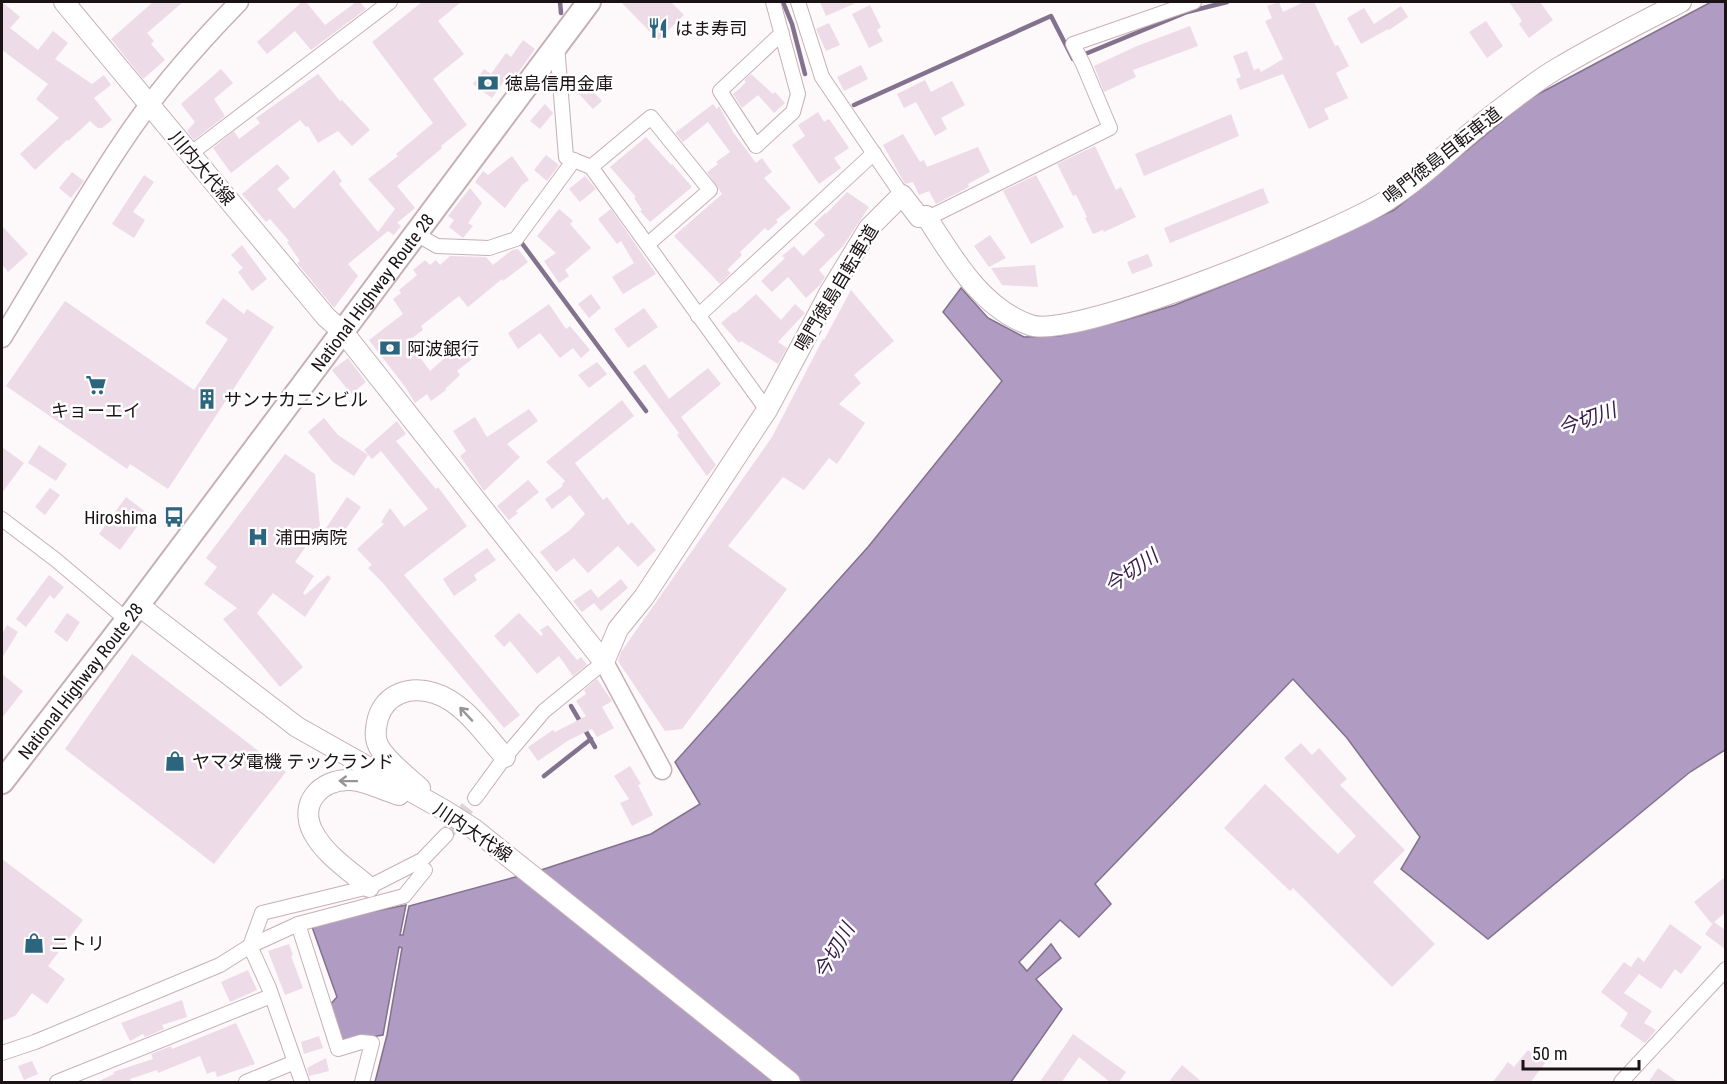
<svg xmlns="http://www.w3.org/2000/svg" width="1727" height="1084" viewBox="0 0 1727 1084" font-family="'Roboto Condensed','Noto Sans JP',sans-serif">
<rect width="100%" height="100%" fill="#fdf8f9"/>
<!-- water -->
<path fill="#b09bc2" stroke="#83728e" stroke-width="1.5" d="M1711,2H1725V750L1690,772L1488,939L1401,869L1420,837L1347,738L1293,679L1095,884L1111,904L1079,937L1060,920L1019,962L1027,971L1051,944L1061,958L1036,979L1062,1009L1011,1082H375L387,1035L402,948L399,947L383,1035L340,1042L328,1007L337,997L311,924L406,905L400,935H403L409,906L541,870L651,834L700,804L675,762L868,547L1002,381L943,312L961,288L988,318L1024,337L1059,336L1122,321L1175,305L1267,268L1394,210L1529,99Z"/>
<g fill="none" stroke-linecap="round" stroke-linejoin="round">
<!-- stream -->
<g stroke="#83728e" stroke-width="4.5">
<path d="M560,2L561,13"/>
<path d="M783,2L792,24L805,74"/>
<path d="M854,105L1051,16L1073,59L1187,12L1227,2"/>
<path d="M521,242L646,411"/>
<path d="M571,706L595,747"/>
<path d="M544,776L591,739"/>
</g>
</g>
<!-- building -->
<g fill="#eedbe8">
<path d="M2,2L20,17L10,28L38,50L53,31L68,43L55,59L92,84L104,75L111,85L94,98L112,120L102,128H98L90,121L68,141L67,140L35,170L20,154L59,118L36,99L48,84L2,50Z"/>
<path d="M153,2H183L147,33L154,41L151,44L165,60L143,79L111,39Z"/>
<path d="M302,2H306L325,25L356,2H360L366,9L311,50L295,31L267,54L257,42Z"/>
<path d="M422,2H461L438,21L464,54L433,79L467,125L441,146L442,148L397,186L415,208L397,223L401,226L394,235L388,231L348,264L358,276L334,308L297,263L300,261L287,242L289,241L270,219L266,222L242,194L277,164L290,178L277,189L294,209L334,170L342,181L339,184L378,232L395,209L368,179L398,156L396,154L433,123L372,42Z"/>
<path d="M621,2H671L684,15L658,40Z"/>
<path d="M820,2H858L826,16Z"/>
<path d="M1279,2L1283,12L1304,2H1314L1335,46L1338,45L1349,66L1336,73L1348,98L1324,109L1329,119L1309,129L1283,74L1240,90L1236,79L1241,77L1233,56L1247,51L1254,70L1259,68L1261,72L1283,59L1265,21L1272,18L1267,6Z"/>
<path d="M1509,2H1540L1553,20L1529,38L1519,24L1522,21Z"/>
<path d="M870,5L881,27L877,30L883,41L869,48L852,14Z"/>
<path d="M1401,6L1408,17L1389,30L1388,29L1361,44L1347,18L1364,8L1374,24Z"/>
<path d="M1486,21L1503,46L1487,58L1469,32Z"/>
<path d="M829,23L840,45L826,51L816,29Z"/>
<path d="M1190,26L1198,46L1133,70L1136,77L1104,92L1094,66L1137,46Z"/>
<path d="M523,40L535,49L512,81L507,77L492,98L473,84L484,69L491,74L506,53L511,57Z"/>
<path d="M861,65L868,79L844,91L837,77Z"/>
<path d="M221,69L233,83L214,99L225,116L194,140L187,131L195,122L181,104Z"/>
<path d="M318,74L340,101L342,100L370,130L352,146L338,131L318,143L308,126L306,127L300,120L231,173L213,148L234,131L239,139L260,123L256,118Z"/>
<path d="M751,74L773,94L775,92L785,103L774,113L758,95L742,108L733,94L739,89L746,82L744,80Z"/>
<path d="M925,80L931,92L952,81L965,105L941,118L947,129L935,136L916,102L904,108L897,94Z"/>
<path d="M587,85L602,101L593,109L578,93Z"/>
<path d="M545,104L553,113L540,129L530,121Z"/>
<path d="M713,104L717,109L719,106L733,132L756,163L762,158L772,172L764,178L791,208L776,220L778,222L768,231L765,228L740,252L742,255L727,270L731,273L720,284L674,236L722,194L707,172L718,164L716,162L730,152L708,122L683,142L675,133Z"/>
<path d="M818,112L824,122L829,119L849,148L834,158L841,168L819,184L792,145L805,136L798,125Z"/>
<path d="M1231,114L1239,136L1144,176L1135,154Z"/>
<path d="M903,134L920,162L924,160L927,167L978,147L990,172L968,184L969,187L936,204L929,191L919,195L913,182L905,184L883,145Z"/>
<path d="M646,137L671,165L672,164L692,187L650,222L640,211L642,210L634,198L636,197L610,167Z"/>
<path d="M1095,146L1116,190L1121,187L1136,217L1104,232L1103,230L1093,234L1085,218L1087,217L1076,195L1073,196L1057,164Z"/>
<path d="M546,155L559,165L547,181L534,170Z"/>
<path d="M512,156L529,180L522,185L505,208L475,182L483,171L488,175Z"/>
<path d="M72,172L84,181L71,198L59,188Z"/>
<path d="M144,175L154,182L133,212L145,220L134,238L112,224Z"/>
<path d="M1036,175L1064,227L1031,244L1003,191Z"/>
<path d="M585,176L596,189L580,202L569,189Z"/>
<path d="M470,188L482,203L468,223L473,226L463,238L449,227L454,220L448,216Z"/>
<path d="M1263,188L1269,203L1170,243L1164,228Z"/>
<path d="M847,192L869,207L843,246L819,270L825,277L820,285L806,298L788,277L772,292L761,281L785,258L782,256L794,246L803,256L825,235L814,224L825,213L826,214Z"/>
<path d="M559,209L573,221L570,224L591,248L565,270L569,276L559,283L544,261L556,253L537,236Z"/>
<path d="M611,209L656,274L623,294L612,277L634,263L621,241L617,244L598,219Z"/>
<path d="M2,226L28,254L8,272L2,264Z"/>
<path d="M990,235L1006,258L989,267L974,246Z"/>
<path d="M242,245L267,279L252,291L238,272L243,268L231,255Z"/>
<path d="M518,249L528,262L503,281L502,279L468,307L459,296L421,326L423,330L408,341L430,371L464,341L476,356L457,371L460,375L445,389L446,390L431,401L427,394L415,403L406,388L369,340L403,314L393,299L401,293L399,290L417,275L413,270L425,260L430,265L436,260L440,265L450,256L486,257L493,265L512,250Z"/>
<path d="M1148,254L1153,266L1132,274L1127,262Z"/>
<path d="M1035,265L1038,287L1002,285L991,268Z"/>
<path d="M851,290L894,341L854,375L861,383L839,404L865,423L837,464L829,458L804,490L783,477L728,546L787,589L682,729L665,731L618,661L621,652L772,437L823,339L824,340Z"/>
<path d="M591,294L601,308L589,318L578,304Z"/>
<path d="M756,294L781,320L795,304L805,313L778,342L787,348L778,364L741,341L739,343L721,323L734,312L735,313Z"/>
<path d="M223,298L244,314L247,309L274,327L168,489L130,464L127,469L6,386L65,301L194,390L228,339L205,323Z"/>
<path d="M549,304L566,329L570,326L590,350L581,358L573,348L560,358L540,333L518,349L508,333Z"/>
<path d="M644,308L658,327L628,348L614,329Z"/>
<path d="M348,358L366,382L351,394L332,370Z"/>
<path d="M597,362L607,374L589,388L578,375Z"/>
<path d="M645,364L669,399L708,368L721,384L681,417L716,465L707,476L677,435L679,433L633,372Z"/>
<path d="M622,400L634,416L575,463L603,500L607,497L628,525L632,522L656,550L638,567L618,546L588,573L574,558L556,572L540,552L570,530L585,514L570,495L552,509L545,499L563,486L562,484L565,481L546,462Z"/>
<path d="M529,409L538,421L507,444L520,457L484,491L460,456L466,451L453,431L475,417L487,437Z"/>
<path d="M324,418L338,435L368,455L354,476L333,462L308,432Z"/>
<path d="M397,421L406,434L396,441L436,489L438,487L467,526L404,575L520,715L504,728L382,582L368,568L372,565L357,549L384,524L381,522L390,508L404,527L428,509L381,451L372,459L364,450Z"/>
<path d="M39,445L67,464L56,481L28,463Z"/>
<path d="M2,447L24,463L2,493Z"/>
<path d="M285,454L315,474L320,526L295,562L314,576L303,593L305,595L328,575L331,578L305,617L273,593L257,613L303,667L280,687L223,619L237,608L204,584L217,567L206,558Z"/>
<path d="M528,480L539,492L516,511L518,513L509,520L497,506Z"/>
<path d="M50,488L60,495L45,515L35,507Z"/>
<path d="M126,497L147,513L120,550L99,534Z"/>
<path d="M347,497L361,507L340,537L326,528Z"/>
<path d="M487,548L496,560L474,575L477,580L454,596L443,579Z"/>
<path d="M49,575L64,587L54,599L50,595L26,627L16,619Z"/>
<path d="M621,579L628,588L601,611L594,603L582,612L573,601L591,589L598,598Z"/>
<path d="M67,613L80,622L67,642L54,632Z"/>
<path d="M519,613L541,636L543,634L540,630L548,625L577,660L581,657L587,665L573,676L559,656L537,674L510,641L504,647L494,636Z"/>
<path d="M7,625L18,632L2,658V634Z"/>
<path d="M132,654L286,772L214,864L65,749Z"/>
<path d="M2,674L23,691L2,718Z"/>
<path d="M597,679L612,701L602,707L614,728L597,737L592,729L569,740L538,761L528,747L553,730L555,732L586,716L576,701L586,694L584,690Z"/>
<path d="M1301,743L1312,755L1319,748L1347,779L1340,785L1405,850L1373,882L1435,944L1392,987L1293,888L1290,891L1224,828L1265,784L1338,854L1356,836L1284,758Z"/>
<path d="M630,766L641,784L638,785L653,815L632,826L620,803L629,799L614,776Z"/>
<path d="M2,859L83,920L48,966L65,979L47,1004L32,993L15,1016L2,1021Z"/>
<path d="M1725,877V913L1714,922L1725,930V949L1705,934L1714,922L1712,924L1694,902Z"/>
<path d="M1670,924L1702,947L1681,974L1675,969L1661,989L1639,974L1624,993L1652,1011L1644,1023L1656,1030L1645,1043L1620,1026L1628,1013L1601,992L1624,962L1631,967L1638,957L1644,962Z"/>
<path d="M289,944L293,955L291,956L303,988L285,995L268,951Z"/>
<path d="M248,970L257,990L230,1002L221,982Z"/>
<path d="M182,1000L187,1017L162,1025L164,1029L145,1037L143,1034L130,1041L121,1023Z"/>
<path d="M236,1023L255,1064L217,1077L215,1071L207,1074L200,1056L158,1073L157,1070L130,1079L132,1083H95L114,1074L113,1072L153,1059L151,1054L171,1046L172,1049Z"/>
<path d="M1073,1034L1126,1072L1118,1083H1111L1079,1057L1061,1083H1039Z"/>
<path d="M319,1036L323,1048L304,1054L301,1042Z"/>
<path d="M1528,1050L1545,1063L1530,1083H1492L1508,1062L1514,1067Z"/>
<path d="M326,1058L329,1071L309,1076L307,1068Z"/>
<path d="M32,1061L38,1074L24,1080L18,1066Z"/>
<path d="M1182,1065L1203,1083H1168Z"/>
<path d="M1658,1068L1679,1083H1648Z"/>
</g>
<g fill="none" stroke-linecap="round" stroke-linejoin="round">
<!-- minor-tunnel -->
<path stroke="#dbd6d7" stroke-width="14" stroke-dasharray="14 7" stroke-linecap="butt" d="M446,835L475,798"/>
<!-- minor casing -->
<g stroke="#c7b0b5" stroke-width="16">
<g id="minor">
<path d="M773,2L798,94L793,112L756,146L720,91L782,33"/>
<path d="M798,2L822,77L902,195"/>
<path d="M557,45L566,157L591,167L767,410"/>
<path d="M190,154L390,2"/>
<path d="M591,167L651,117L710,190L648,244"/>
<path d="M926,216L934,215L1110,128L1083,64L1073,44L1194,2"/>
<path d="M416,234L437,246L489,248L516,239L574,160"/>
<path d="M698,316L874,153"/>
<path d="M2,519L56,560L127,620"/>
<path d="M475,798L505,757L544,711L604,662"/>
<path d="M298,924L404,896L425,870"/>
<path d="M2,1053L35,1042L220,965L250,946L298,924L338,1049L361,1042L372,1043L362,1082"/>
<path d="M57,1082L271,996"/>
<path d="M246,1082L295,1062"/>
<path d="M302,1082L269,988L250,946L262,913L369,887L422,860L446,835"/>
<path d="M1621,1082L1726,969"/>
</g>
</g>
<!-- tertiary casing -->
<g stroke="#c7b0b5" stroke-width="21">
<g id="tertiary">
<path d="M2,338C41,274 78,209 120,146C154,94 196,46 239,2"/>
<path d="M604,662L662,770"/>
</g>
</g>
<!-- secondary casing -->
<g stroke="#c7b0b5" stroke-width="22">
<g id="secondary">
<path d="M64,2L326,317L343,332L604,662L618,629L644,597L767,410L830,292L869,228L902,195L919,217L926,216C953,258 981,308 1030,325C1074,341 1341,230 1386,201C1427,175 1460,139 1499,110C1518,96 1537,80 1558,68C1598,44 1640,23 1681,2"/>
<path d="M138,605L297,727L444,810L474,829L790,1082"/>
<path d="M420,788C408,777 385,760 378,745C374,736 376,727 378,718C386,693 410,686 434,693C464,702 485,735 505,757"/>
<path d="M369,887C349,870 325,855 313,832C298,803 321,779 350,780C363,780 386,791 399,795"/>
</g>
</g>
<!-- trunk casing -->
<g stroke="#c7b0b5" stroke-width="26">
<g id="trunk">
<path id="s1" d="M2,782L127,620L589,2"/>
</g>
</g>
<!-- minor -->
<use href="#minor" stroke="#fff" stroke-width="14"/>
<!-- tertiary -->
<use href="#tertiary" stroke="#fff" stroke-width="18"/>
<!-- secondary -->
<use href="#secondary" stroke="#fff" stroke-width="20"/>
<!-- trunk -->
<use href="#trunk" stroke="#fff" stroke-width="22"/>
</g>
<!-- one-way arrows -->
<defs><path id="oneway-shaft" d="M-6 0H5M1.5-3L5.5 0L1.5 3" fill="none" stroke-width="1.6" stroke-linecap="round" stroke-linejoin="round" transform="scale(1.5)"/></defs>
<g stroke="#989495">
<use href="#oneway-shaft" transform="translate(466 714) rotate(-133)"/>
<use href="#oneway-shaft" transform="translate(348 781) rotate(-179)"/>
</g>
<!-- icons -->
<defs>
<g id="restaurant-bare" transform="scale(1.62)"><path d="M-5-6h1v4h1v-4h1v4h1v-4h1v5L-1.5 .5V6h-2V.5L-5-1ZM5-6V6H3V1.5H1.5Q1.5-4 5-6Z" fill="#2b667e" stroke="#fff" stroke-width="2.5" paint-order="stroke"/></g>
<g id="bank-bare" transform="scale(1.62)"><path d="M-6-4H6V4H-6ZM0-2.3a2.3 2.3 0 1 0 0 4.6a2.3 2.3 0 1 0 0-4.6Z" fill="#2b667e" stroke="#fff" stroke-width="2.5" paint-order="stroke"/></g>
<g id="supermarket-bare" transform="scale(1.62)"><path d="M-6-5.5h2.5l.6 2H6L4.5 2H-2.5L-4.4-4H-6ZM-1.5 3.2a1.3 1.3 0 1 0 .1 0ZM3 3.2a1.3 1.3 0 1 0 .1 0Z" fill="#2b667e" stroke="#fff" stroke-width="2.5" paint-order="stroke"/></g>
<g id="building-bare" transform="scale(1.62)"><path d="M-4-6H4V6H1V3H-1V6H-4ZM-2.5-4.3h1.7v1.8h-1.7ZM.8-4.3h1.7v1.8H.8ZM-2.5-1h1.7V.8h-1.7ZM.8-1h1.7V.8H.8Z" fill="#2b667e" stroke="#fff" stroke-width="2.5" paint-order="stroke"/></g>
<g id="bus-bare" transform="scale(1.62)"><path d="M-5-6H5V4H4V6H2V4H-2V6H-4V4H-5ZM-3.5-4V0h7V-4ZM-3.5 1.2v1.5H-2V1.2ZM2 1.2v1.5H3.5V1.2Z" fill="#2b667e" stroke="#fff" stroke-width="2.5" paint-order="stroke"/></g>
<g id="hospital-bare" transform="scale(1.62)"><path d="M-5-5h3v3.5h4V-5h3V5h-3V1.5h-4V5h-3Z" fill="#2b667e" stroke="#fff" stroke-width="2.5" paint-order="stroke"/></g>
<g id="shop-bare" transform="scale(1.62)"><path d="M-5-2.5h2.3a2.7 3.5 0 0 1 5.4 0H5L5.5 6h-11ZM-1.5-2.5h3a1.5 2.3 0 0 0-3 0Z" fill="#2b667e" stroke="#fff" stroke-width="2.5" paint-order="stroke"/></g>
</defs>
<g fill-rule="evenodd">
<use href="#restaurant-bare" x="658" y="28"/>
<use href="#bank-bare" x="488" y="83"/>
<use href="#bank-bare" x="390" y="348"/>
<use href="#supermarket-bare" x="96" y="385"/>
<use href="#building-bare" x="207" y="399"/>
<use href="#bus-bare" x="174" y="517"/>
<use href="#hospital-bare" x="258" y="537"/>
<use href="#shop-bare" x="175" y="761"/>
<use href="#shop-bare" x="34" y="943"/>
</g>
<g text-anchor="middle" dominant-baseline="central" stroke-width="5" stroke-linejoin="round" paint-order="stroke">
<!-- poi labels -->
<g font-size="18" fill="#1a1214" stroke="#fff" text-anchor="start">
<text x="675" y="28">はま寿司</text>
<text x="505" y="83">徳島信用金庫</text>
<text x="407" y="348">阿波銀行</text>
<text x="224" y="399">サンナカニシビル</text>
<text x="96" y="410" text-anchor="middle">キョーエイ</text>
<text x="157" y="517" text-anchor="end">Hiroshima</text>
<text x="275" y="537">浦田病院</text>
<text x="192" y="761">ヤマダ電機 テックランド</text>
<text x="51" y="943">ニトリ</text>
</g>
<!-- street labels -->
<g font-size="18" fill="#1a1214" stroke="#fff">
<text transform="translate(1442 155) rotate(-38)">鳴門徳島自転車道</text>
<text transform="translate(202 168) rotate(50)">川内大代線</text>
<text transform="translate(836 288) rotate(-59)">鳴門徳島自転車道</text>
<text stroke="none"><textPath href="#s1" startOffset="614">National Highway Route 28</textPath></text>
<text stroke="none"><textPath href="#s1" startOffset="128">National Highway Route 28</textPath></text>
<text transform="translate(473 832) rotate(34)">川内大代線</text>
</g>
<!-- water labels -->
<g font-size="20" font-style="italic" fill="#381b4c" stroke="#fff">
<text transform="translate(1587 419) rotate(-19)">今切川</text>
<text transform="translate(1131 571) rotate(-35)">今切川</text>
<text transform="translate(834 951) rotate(-60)">今切川</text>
</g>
</g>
<!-- border -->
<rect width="1727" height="1084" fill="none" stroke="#1a1214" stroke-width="6"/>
<!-- scale -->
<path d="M1523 1060v9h116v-9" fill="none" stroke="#1a1214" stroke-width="3"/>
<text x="1532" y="1060" font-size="18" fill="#1a1214" stroke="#ffffff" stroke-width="4.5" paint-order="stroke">50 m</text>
</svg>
